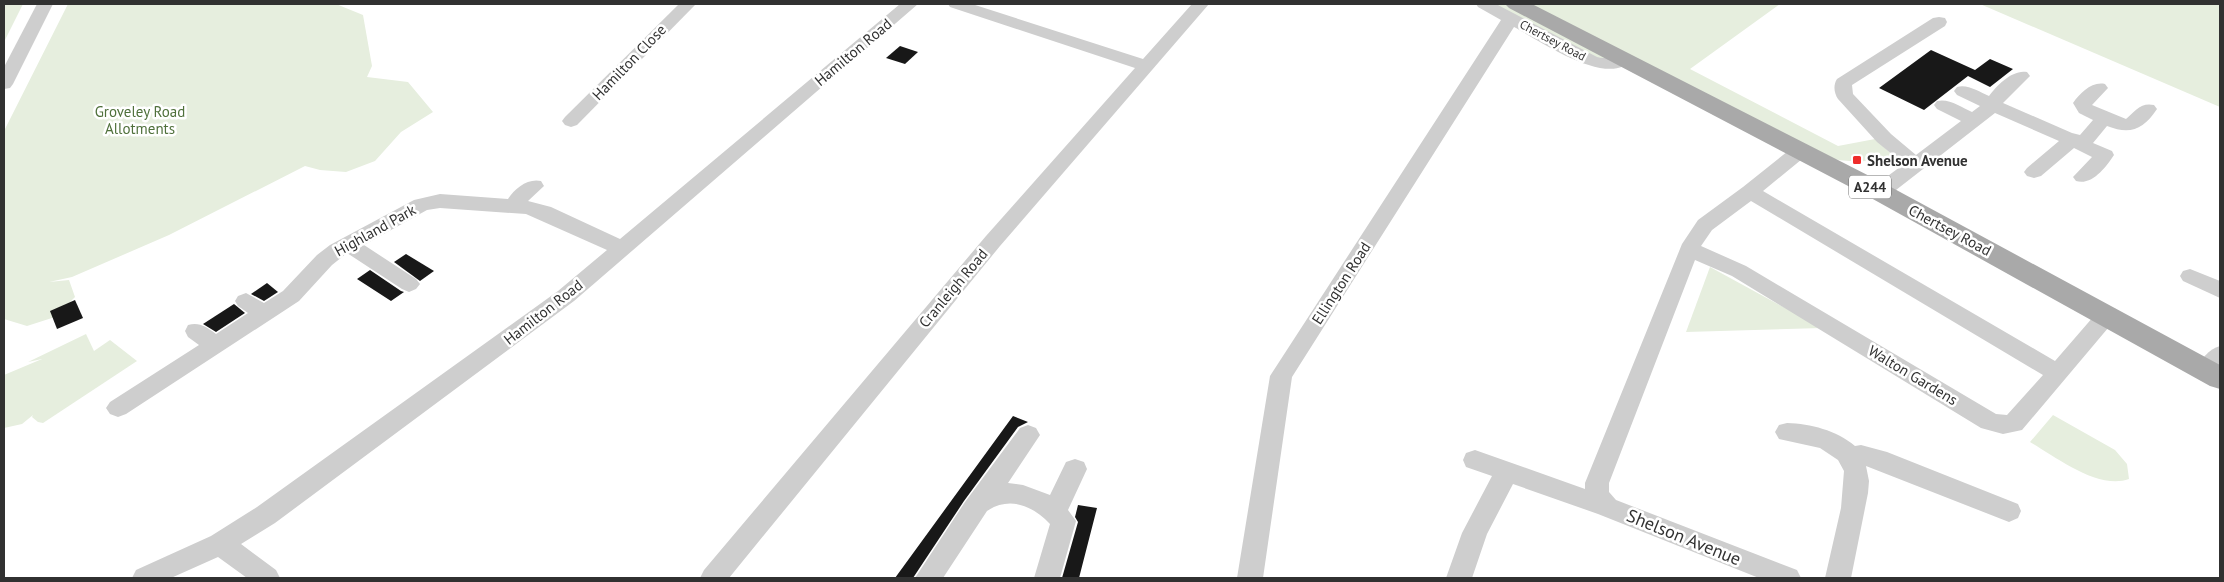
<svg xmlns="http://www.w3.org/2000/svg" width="2224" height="582" viewBox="0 0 2224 582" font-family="'PT Sans',sans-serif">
<rect width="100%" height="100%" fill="#fff"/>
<!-- green -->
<g fill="#e6eede">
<path d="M4,4H23L4,42Z"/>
<path d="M68,4H336L363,15L372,66L367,77L408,82L433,112L401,132L375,161L346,172L320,170L305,166L169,235L72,277L49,282L69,280L75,297L55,317L27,326L4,319V131Z"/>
<path d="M1484,4H1515L1623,59L1591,61Z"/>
<path d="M1525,4H1780L1690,69L1838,146L1875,139L1897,159C1870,161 1847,164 1822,156Z"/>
<path d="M1980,4H2220V107Z"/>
<path d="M1710,267L1822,328L1686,332Z"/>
<path d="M86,334L94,351L110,340L137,361L43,423L38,422L32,417L33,415L22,424L4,428V375L42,359L28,362Z"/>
<path d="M2053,415L2115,450L2127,464L2129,479C2098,490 2056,457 2030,442Z"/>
</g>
<!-- building -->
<g fill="#181818">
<path d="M900,46L918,52L905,64L886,58Z"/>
<path d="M1931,50L1975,70L1990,59L2013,69L1990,87L1968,76L1924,110L1879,88Z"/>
<path d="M406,254L434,271L420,281L394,262Z"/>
<path d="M370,270L401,291L404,292L391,301L357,279Z"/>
<path d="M267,283L278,292L264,301L251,294Z"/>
<path d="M75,300L83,318L57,329L50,311Z"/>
<path d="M234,304L245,313L216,332L203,324Z"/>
<path d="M1013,416L1028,422L1018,427L964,501L913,578H895Z"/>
<path d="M1078,505L1097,508L1079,578H1062L1078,522L1075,517Z"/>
</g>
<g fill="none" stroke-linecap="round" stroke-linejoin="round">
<!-- minor -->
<g fill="#cecece" fill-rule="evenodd">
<path d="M37,4H53L13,84L10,88L4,89V67Z"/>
<path d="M679,4H696L577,125L571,127L565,125L562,121L565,117Z"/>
<path d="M900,4H918L574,301L275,523L241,544L276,570L280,578H247L218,557L171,578H132L136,570L211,536L257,507L558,291L607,250L526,214L440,208L427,210L364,245L416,279L420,284L416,289L409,292L402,289L347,253L332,265L299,301L126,414L118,417L110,414L106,408L110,402L199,345L188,337L185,331L188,325C200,322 206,327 216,334L248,313L238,306L235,301L238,296L246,293L264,303L283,291L317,255L330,245L414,200L440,194L508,199C515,188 528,178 541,181L544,186L528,201L551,207L620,239Z"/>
<path d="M948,4H972L1143,59L1192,4H1209L1000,246L729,578H700L704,570L986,236L1135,68L950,7Z"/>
<path d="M1476,4H1496L1597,57C1609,61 1617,52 1629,55L1632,59C1610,90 1537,39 1514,27L1292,377L1263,578H1237L1270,376L1501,20L1478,7Z"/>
<path d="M1939,17L1945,18L1947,22L1945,26L1852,85L1853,94L1891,134L1916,155L1961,121L1937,109L1934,105L1937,101C1949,98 1961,107 1972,112L1980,106L1957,95L1954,91L1957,87C1968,84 1979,92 1989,96C1997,85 2013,69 2027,72L2030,76L2003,103L2072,133L2080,135L2093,120L2079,113L2073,103C2080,93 2092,81 2105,84L2108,88L2092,105L2126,119C2135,111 2141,102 2154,105L2157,109C2143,130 2130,135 2107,126L2093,143L2112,151L2114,155C2106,167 2092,186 2076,181L2073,177L2092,157L2074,148L2041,176L2034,178L2027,176L2024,172L2027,168L2059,141L1995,113L1887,197L1880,198L1873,197L1870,192L1873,187L1904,164L1877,142L1838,99C1834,93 1833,85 1837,79L1933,18Z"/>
<path d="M1800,145L1807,147L1809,151L1807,155L1763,191L2055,361L2100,309L2108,307L2116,309L2119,315L2022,430L2003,434L1981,428L1732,276L1695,260L1609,483V492L1616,500L1797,570L1801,578H1759L1598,514L1513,484L1487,534L1472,578H1446L1462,533L1492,476L1466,467L1463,460L1466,453L1475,450L1585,489V483L1682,244L1698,220L1743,187L1793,147ZM1751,201L2043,375L2007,415L1996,414L1746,266L1701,246L1712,230Z"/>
<path d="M2190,269L2220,281V298L2183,281L2180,276L2183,271Z"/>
<path d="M2220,346V369C2213,377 2209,379 2198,376L2195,370C2200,360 2209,349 2220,346Z"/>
<path d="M1787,423C1811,424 1836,430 1855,446L1861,445L1887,452L2018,504L2021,511L2018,518L2009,522L1866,466L1869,481L1868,493L1851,578H1825L1841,508L1844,471L1838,460L1820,448L1779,439L1775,432L1779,425Z"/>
<path d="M1028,425L1036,428L1040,435L1008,483L1023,485L1050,495L1066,462L1075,459L1084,462L1087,469L1068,510L1076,521L1060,578H1034L1050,524C1032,505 1009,496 987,511L943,578H915L965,502L1020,428Z"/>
</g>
<!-- major -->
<path fill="#a9a9a9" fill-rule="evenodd" d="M1505,4H1532L1889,186L2220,365V389L2210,386L1871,198L1509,8Z"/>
</g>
<!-- markers -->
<rect fill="#ef2d2b" stroke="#fff" stroke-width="2" x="1852" y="155" width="10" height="10" rx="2.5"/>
<g text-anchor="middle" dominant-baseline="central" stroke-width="5" stroke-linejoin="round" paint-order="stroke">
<!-- far-street labels -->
<g font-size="12" fill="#313131" stroke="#fff">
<text transform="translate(1553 40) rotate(28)">Chertsey Road</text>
</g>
<!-- shield labels -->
<rect fill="#fff" stroke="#6f6f6f" stroke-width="1" x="1849" y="175.5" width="42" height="23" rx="4"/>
<g font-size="14" font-weight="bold" fill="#313131">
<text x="1870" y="187">A244</text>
</g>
<!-- street labels -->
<g font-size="15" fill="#313131" stroke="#fff">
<text transform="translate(853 52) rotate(-40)">Hamilton Road</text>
<text transform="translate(629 62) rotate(-46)">Hamilton Close</text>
<text transform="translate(375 230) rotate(-29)">Highland Park</text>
<text transform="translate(1950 230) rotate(28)">Chertsey Road</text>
<text transform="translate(1341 283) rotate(-57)">Ellington Road</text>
<text transform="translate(953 288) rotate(-50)">Cranleigh Road</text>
<text transform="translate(543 312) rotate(-38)">Hamilton Road</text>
<text transform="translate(1913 375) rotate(31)">Walton Gardens</text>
</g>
<!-- park labels -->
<g font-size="15" fill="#4f703b" stroke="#fff">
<text x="140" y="111">Groveley Road<tspan x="140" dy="17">Allotments</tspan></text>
</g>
<!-- poi labels -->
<g font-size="15" font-weight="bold" fill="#313131" stroke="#fff" text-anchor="start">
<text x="1867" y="160">Shelson Avenue</text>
</g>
<!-- near-street labels -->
<g font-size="18" fill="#313131" stroke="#fff">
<text transform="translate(1684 537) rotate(22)">Shelson Avenue</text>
</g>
</g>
<!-- border -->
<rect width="2224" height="582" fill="none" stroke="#313131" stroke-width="10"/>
</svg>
